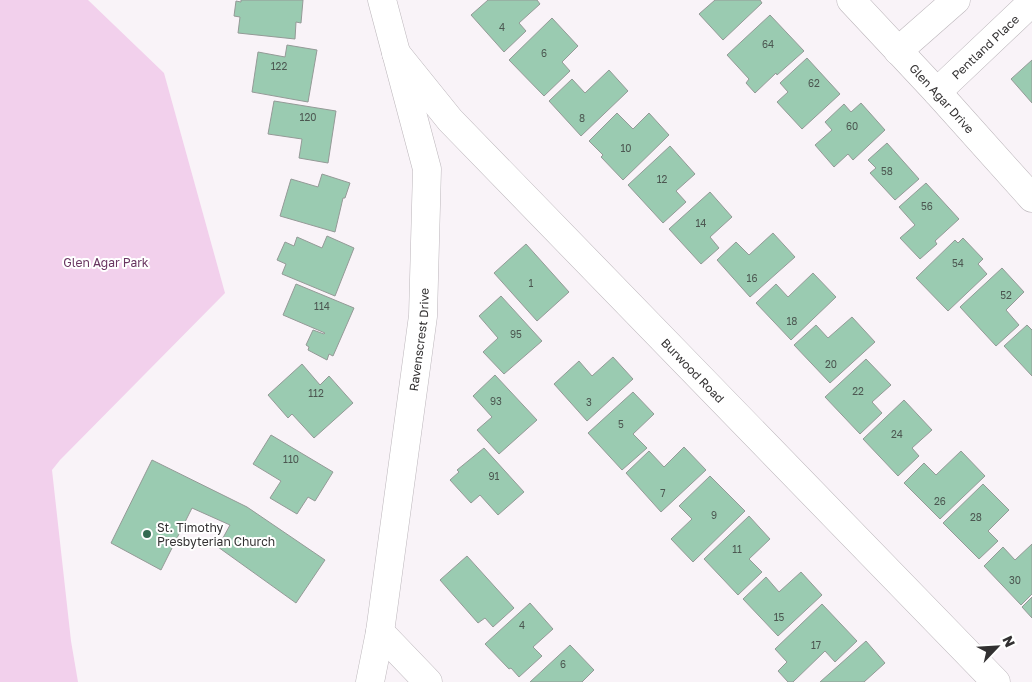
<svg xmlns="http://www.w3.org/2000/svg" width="1032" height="682" viewBox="0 0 1032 682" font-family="'Golos Text',sans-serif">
<rect width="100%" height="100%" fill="#f9f3f8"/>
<!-- green -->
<path fill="#f2d0ec" d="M0,0H88L164,73L225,293L60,460L52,470L71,641L78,682H0Z"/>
<!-- building -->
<g fill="#9acbb1" stroke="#949a97">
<path d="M241,0H303L301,23L296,22L295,39L238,33L240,17L234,16L236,1L241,2Z"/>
<path d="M488,0H537L540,4L519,23L526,31L504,52L471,15Z"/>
<path d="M715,0H760L762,3L723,40L699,14Z"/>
<path d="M770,15L804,51L777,75L776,73L755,93L746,83L749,79L727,55Z"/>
<path d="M552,18L578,46L562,62L570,71L544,96L509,60Z"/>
<path d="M287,45L317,50L308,102L252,92L258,52L285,57Z"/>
<path d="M807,58L840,94L802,129L777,102L788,92L780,83Z"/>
<path d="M1032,60V103L1011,79Z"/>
<path d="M609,70L628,91L581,136L549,101L572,79L585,93Z"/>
<path d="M274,101L336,111L328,163L299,158L302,139L268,134Z"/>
<path d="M861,103L885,130L853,160L848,154L834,167L815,145L832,130L825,122L844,104L851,112Z"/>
<path d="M617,113L633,129L649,113L669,135L623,180L601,157L603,155L589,141Z"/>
<path d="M887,143L919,179L895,200L870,173L876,168L868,160Z"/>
<path d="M670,146L695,174L676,191L686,202L663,223L628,185Z"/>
<path d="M322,174L350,183L345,198H343L335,232L280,216L291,179L318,187Z"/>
<path d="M926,183L959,219L935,241L937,244L920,259L900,238L915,225L899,207Z"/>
<path d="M710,192L732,217L710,237L719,248L701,264L669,229Z"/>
<path d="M773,233L795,257L750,297L717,260L736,242L749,255Z"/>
<path d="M327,236L354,248L335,296L282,274L286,264L277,260L285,242L294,246L297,237L322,248Z"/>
<path d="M963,238L983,259L978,264L987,274L948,311L916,278L955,240L958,243Z"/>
<path d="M526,244L569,292L537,321L494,273Z"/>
<path d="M1002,268L1024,292L1006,310L1019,325L996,346L960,307Z"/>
<path d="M813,273L836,297L791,340L756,303L776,284L788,297Z"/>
<path d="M296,284L354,308L333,356L329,354L327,360L308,350L309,347L306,345L313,330L324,334L325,333L283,315Z"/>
<path d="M501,296L542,341L504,374L483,352L498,338L479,316Z"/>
<path d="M852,317L875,342L830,383L794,345L816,325L828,338Z"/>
<path d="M1027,325L1032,330V376L1004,346Z"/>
<path d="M613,357L633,379L587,421L554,384L579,361L592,376Z"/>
<path d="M866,359L891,385L872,402L882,413L860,434L825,397Z"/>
<path d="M302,364L320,385L329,376L353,403L314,438L292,414L288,418L268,395Z"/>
<path d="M495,375L537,420L499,454L477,430L492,417L473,396Z"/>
<path d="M633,392L654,414L633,434L647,448L622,470L588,433Z"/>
<path d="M904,400L932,430L912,448L919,456L898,476L863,439Z"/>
<path d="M271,435L333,472L315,501L308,497L297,514L270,498L281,481L253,464Z"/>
<path d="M684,447L706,470L661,512L626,473L649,451L664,467Z"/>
<path d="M484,448L524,492L498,515L480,495L471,503L450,480L459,472L457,470Z"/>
<path d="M961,451L985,476L940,519L904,483L924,463L936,475Z"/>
<path d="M152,460L247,507L325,560L296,603L218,547L230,525L192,508L161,570L111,543Z"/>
<path d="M710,476L745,511L693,562L671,539L692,519L679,506Z"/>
<path d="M983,484L1009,510L988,531L998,541L979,559L943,523Z"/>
<path d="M749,516L770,539L749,559L762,572L738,595L704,559Z"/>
<path d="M1032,544V594L1021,605L984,566L1003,547L1015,560Z"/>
<path d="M467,556L514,608L493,627L485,618L478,623L440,580Z"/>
<path d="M801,572L822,595L778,636L743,599L766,577L779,592Z"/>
<path d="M1032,597V618L1022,607Z"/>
<path d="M530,603L553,629L533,647L542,656L519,677L511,668L509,669L485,644Z"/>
<path d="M822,604L857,641L835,662L825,651L793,682H788L778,671L787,662L775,649Z"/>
<path d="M866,641L885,663L864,682H820Z"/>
<path d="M570,645L594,670L582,682H530Z"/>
</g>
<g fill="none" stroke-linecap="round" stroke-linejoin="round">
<!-- street casing -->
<g stroke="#bcb6bb" stroke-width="29">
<g id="street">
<path id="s1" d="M851,0L937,92L1032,198"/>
<path d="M898,51L956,0"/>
<path id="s2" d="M396,53L450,120L996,682"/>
<path id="s3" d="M937,92L1032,2"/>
<path d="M380,632L428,682"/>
<path id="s4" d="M370,682L380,632L423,316L427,169L382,0"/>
</g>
</g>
<!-- street -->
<use href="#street" stroke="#fff" stroke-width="28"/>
</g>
<!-- markers -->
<circle fill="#336a50" stroke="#fff" stroke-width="2" cx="147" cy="534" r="5"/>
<g text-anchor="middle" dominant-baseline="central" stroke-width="4" stroke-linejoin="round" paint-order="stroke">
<!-- number labels -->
<g font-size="10" fill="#4c5751">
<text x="502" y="27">4</text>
<text x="768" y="44">64</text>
<text x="544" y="53">6</text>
<text x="279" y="66">122</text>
<text x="814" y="83">62</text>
<text x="308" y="117">120</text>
<text x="582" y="118">8</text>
<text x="852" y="126">60</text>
<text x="626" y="148">10</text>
<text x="887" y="171">58</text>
<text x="662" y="179">12</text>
<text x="927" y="206">56</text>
<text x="701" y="223">14</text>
<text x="958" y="263">54</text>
<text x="752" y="278">16</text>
<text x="531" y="283">1</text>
<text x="1006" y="295">52</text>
<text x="322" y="306">114</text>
<text x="792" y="321">18</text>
<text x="516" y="334">95</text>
<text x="831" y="364">20</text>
<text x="858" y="391">22</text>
<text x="316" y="393">112</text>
<text x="496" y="401">93</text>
<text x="589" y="402">3</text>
<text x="621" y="424">5</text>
<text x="897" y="434">24</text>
<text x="291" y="459">110</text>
<text x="494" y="476">91</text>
<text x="663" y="493">7</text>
<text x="940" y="501">26</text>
<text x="714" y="515">9</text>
<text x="976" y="517">28</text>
<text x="737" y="549">11</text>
<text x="1015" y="580">30</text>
<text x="779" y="617">15</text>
<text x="522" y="625">4</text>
<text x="816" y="645">17</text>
<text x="563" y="664">6</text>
</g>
<!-- street labels -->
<g font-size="12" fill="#323031" stroke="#fff">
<text stroke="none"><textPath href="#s3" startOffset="66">Pentland Place</textPath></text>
<text stroke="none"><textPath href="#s1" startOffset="134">Glen Agar Drive</textPath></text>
<text stroke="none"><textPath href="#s4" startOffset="346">Ravenscrest Drive</textPath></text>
<text stroke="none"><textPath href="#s2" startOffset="435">Burwood Road</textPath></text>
</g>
<!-- park labels -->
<g font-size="12" fill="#693661" stroke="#fff">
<text x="106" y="262">Glen Agar Park</text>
</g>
<!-- poi labels -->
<g font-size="12" fill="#323031" stroke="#fff" text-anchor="start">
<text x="157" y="527">St. Timothy<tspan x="157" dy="14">Presbyterian Church</tspan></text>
</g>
</g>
<!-- north arrow -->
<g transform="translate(997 647) rotate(65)" stroke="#ffffff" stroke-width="4" paint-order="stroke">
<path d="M0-4L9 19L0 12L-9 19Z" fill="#323031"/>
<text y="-8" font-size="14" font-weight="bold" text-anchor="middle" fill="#323031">N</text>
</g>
</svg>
